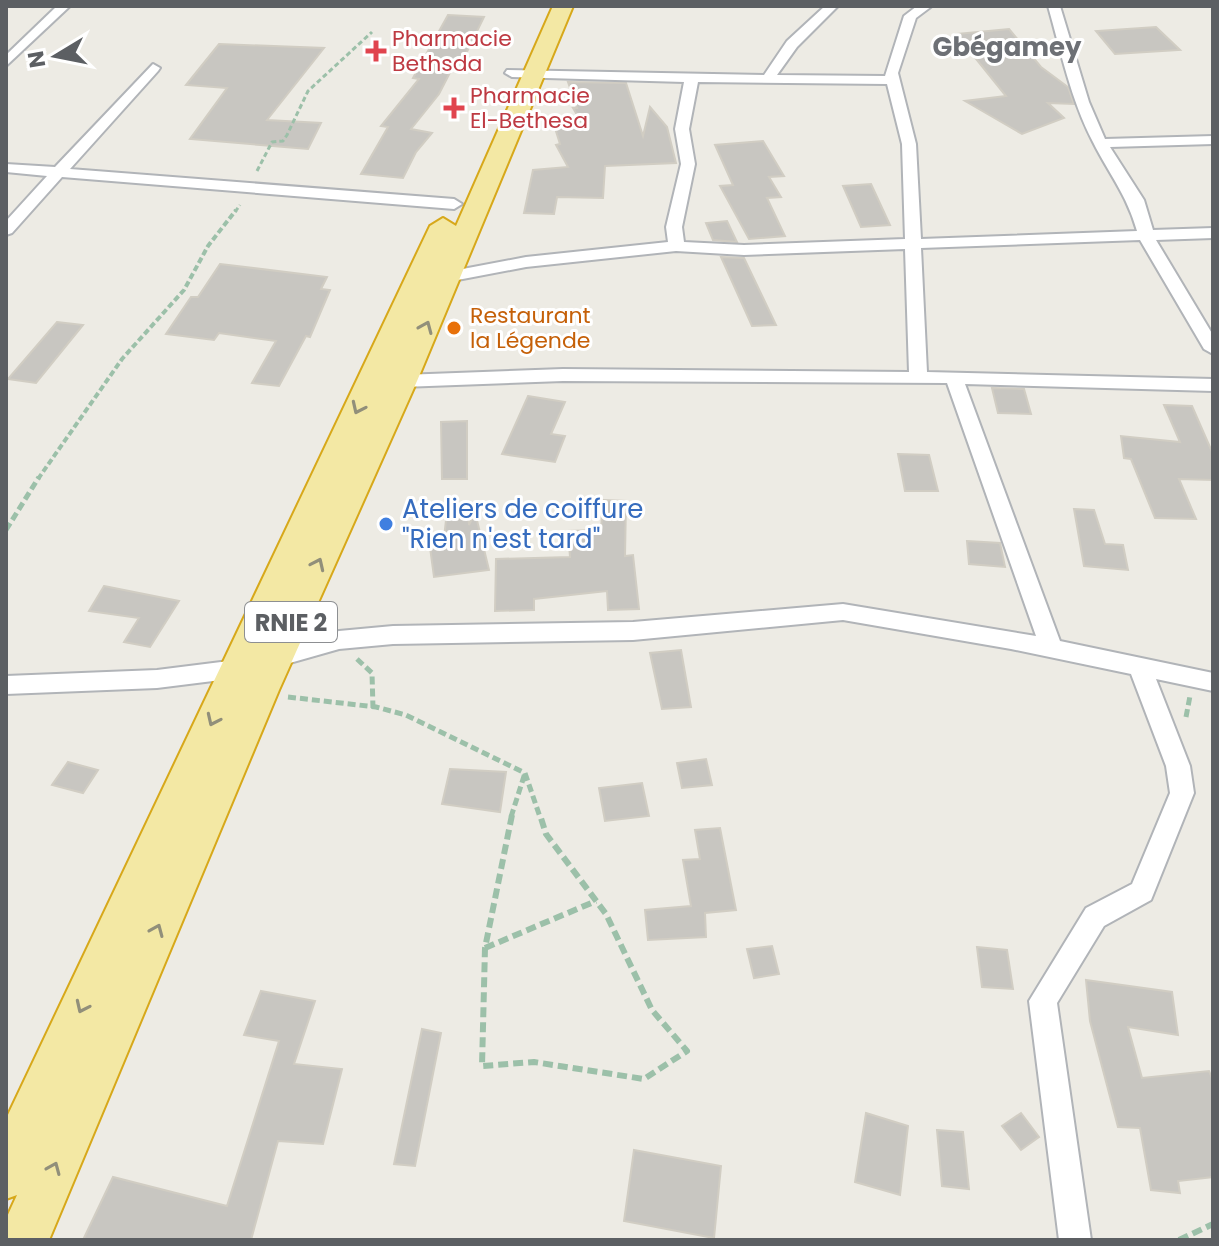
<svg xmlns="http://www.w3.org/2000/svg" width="1219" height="1246" viewBox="0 0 1219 1246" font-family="Poppins,sans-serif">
<rect width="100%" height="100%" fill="#edebe4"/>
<!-- building -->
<g fill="#c8c6c1" stroke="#d1cdc3" stroke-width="2">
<path d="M448,15L484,17L464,58L458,57L439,94L411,129L432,133L416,152L403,178L361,174L388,127L381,126L419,79L413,78Z"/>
<path d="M1156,27L1180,50L1115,54L1096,31Z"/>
<path d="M1009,29L1041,67L1068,87L1074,104L1048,103L1064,118L1022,134L965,101L1006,96L956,34Z"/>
<path d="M219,44L324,48L267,120L321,123L308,149L190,139L227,88L186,85Z"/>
<path d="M568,82L626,83L643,136L650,107L667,127L676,163L605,166L603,198L557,197L554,214L524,213L533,170L568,167L556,145L560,144L555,128L583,125L573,108H577Z"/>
<path d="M763,141L784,176L769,177L781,197L767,198L785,236L749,239L720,186L733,185L715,145Z"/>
<path d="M871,184L890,225L861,227L843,186Z"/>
<path d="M727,221L737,242L713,240L706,223Z"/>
<path d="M721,257L744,258L776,325L752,326Z"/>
<path d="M220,264L327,277L321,289L330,290L310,337L306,336L279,386L252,383L276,341L219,333L214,340L166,334L191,297H198Z"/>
<path d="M57,322L83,325L36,383L8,379Z"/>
<path d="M992,388L1024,389L1031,414L998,413Z"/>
<path d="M528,396L565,402L551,434L565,436L555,462L502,454Z"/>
<path d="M1164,405L1192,406L1213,454V480L1179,479L1196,519L1155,518L1131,459L1124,458L1121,436L1180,442Z"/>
<path d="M467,421V479H442L441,422Z"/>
<path d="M898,454L929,455L938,491H905Z"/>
<path d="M603,500L626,501L625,556L633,555L639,609L608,610L607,591L534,599V610L495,611L496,559L570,557L568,531L601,530Z"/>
<path d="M468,508L469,525L475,512L489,570L434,577L429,540L444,538L447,511Z"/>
<path d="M1074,509L1094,510L1105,544L1123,545L1128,570L1084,566Z"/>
<path d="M967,541L1000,543L1005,567L969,564Z"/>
<path d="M104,586L179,601L150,647L124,642L139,618L89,611Z"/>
<path d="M681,650L691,707L662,709L650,653Z"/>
<path d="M706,759L712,785L682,788L677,763Z"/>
<path d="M68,762L98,770L83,793L52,785Z"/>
<path d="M450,769L506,772L500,812L442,804Z"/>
<path d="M642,783L649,816L605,821L599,788Z"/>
<path d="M720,828L736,910L705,913L706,937L648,940L645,910L691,906L683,860L700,859L695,830Z"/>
<path d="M772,946L779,974L754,978L747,949Z"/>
<path d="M977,947L1007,950L1013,989L982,987Z"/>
<path d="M1086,980L1172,992L1178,1035L1128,1027L1142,1078L1209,1071L1213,1080V1177L1178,1181L1180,1193L1151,1190L1140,1128L1118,1127L1090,1021Z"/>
<path d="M261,991L315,1001L294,1064L342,1069L323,1144L278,1141L251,1240H83L113,1177L227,1206L279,1041L244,1035Z"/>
<path d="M422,1029L441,1033L415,1166L394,1164Z"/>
<path d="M866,1113L908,1126L900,1195L855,1182Z"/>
<path d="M1021,1113L1039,1137L1021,1150L1002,1126Z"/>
<path d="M937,1130L963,1132L969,1189L942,1186Z"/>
<path d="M634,1150L721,1166L714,1238L624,1221Z"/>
</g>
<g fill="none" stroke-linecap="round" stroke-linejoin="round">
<!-- minor casing -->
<g stroke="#b1b4b8" stroke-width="4">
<g id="minor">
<path d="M57,6H70L6,66V55Z"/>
<path d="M825,6H838L797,47L777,75L885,76L904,16L917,6H932L916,18L898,73L916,144L921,239L1137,231C1127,195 1109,174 1093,142C1071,100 1061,52 1048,6H1060L1089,102L1105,139L1213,136V144L1110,147L1144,200L1153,230L1213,228V238L1156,240L1213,335V354L1204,349L1140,240L921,248L927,372L1213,379V391L965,384L1060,641L1213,673V691L1156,679L1190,766L1194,793L1151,900L1104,926L1057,1003L1091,1240H1059L1029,1001L1086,908L1132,884L1170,793L1166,766L1131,674L1011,649L843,620L633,640L393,644L339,649L237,678L157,688L6,694V676L157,670L237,660L339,631L393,626L633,622L843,604L1036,636L947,383L563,381L402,387L393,381L402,375L563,369L909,372L905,249L744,255L676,251L526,267L447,282L439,277L447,272L526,257L668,242L666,227L681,164L675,129L684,82L512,77L505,73L507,70L764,75L787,41ZM698,82L887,84L902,144L905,239L744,245L684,242L682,227L695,164L689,129Z"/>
<path d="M153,64L160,68L158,71L70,169L454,199L462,204L454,209L62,177L12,233L6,235V221L47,176L6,172V164L55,167Z"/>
</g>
</g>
<!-- trunk casing -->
<g stroke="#d7a81a" stroke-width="4">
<path id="trunk" d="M553,6H573L417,381L279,690L49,1240H6V1219L17,1195L6,1199V1119L430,226L443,218L456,226Z"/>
</g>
<!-- path-far3 -->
<g stroke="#9cc0a9" stroke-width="3" stroke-dasharray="5 3" stroke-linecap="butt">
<path d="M257,171L272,142L283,141L287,135L308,91L372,32"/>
<path d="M235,212L240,205"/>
</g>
<!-- path-far2 -->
<path stroke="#9cc0a9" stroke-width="4" stroke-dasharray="6 3" stroke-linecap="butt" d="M38,479L122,359L184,290L208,246L236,210"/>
<!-- path-far1 -->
<g stroke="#9cc0a9" stroke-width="5" stroke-dasharray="8 4" stroke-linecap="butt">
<path d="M6,530L39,477"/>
<path d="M357,659L372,673L373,708"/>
<path d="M288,697L376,707L406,715L525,773"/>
<path d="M1186,717L1190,696"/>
<path d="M525,773L540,817"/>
<path d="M511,817L525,773"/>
</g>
<!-- path -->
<g stroke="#9cc0a9" stroke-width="6" stroke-dasharray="10 5" stroke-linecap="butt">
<path d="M512,815L485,948L482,1066L534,1062L644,1079L687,1051L652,1010L606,914L546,834L540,815"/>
<path d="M485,948L596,901"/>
<path d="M1179,1240L1213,1224"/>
</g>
<!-- minor -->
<use href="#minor" fill="#fff" fill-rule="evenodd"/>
<!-- trunk -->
<use href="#trunk" fill="#f3e8a4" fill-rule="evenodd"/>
</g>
<!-- one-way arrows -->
<defs><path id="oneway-chevron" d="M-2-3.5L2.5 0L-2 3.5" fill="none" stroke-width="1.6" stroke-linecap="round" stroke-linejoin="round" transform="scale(2)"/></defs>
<g stroke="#918f7a">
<use href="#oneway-chevron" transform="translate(426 327) rotate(-67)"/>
<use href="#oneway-chevron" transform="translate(358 408) rotate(115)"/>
<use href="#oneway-chevron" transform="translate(318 564) rotate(-65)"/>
<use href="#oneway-chevron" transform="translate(213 720) rotate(115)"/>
<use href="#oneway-chevron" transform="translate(157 930) rotate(-67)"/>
<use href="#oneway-chevron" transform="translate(82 1007) rotate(115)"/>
<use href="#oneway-chevron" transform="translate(54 1168) rotate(-67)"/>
</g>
<!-- markers -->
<g fill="#e0444e" stroke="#fff" stroke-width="3">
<path d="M372 39h8v8h8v8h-8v8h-8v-8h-8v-8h8z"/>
<path d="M450 96h8v8h8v8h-8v8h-8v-8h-8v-8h8z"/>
</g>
<circle fill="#e8710a" stroke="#fff" stroke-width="3" cx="454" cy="328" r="8"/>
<circle fill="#3f7fe0" stroke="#fff" stroke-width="3" cx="386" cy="524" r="8"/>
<g text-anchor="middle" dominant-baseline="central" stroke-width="6" stroke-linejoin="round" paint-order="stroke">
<!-- far-health labels -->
<g font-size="22" fill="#be3a42" stroke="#fff" text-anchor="start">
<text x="392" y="38">Pharmacie<tspan x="392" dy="25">Bethsda</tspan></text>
<text x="470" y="95">Pharmacie<tspan x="470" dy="25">El-Bethesa</tspan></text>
</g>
<!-- far-food labels -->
<g font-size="22" fill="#c56008" stroke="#fff" text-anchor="start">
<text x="470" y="315">Restaurant<tspan x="470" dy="25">la Légende</tspan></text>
</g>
<!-- shield labels -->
<rect fill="#fff" stroke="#8d8f92" stroke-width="2" x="245" y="602" width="92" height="40" rx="6"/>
<g font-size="24" font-weight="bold" fill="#5c5f63">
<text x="291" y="622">RNIE 2</text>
</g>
<!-- far-quarter labels -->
<g font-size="26" font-weight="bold" fill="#6d7075" stroke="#fff">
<text x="1007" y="47">Gbégamey</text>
</g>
<!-- shop labels -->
<g font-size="26" fill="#366cbe" stroke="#fff" text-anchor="start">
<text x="402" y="509">Ateliers de coiffure<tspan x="402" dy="30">"Rien n'est tard"</tspan></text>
</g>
</g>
<!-- border -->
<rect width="1219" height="1246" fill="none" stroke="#5c5f63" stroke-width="16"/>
<!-- north arrow -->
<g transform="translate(56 56) rotate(260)" stroke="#ffffff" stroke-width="6" paint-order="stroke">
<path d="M0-6L14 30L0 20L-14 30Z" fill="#5c5f63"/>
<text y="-12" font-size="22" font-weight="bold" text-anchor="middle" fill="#5c5f63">N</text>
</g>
</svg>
